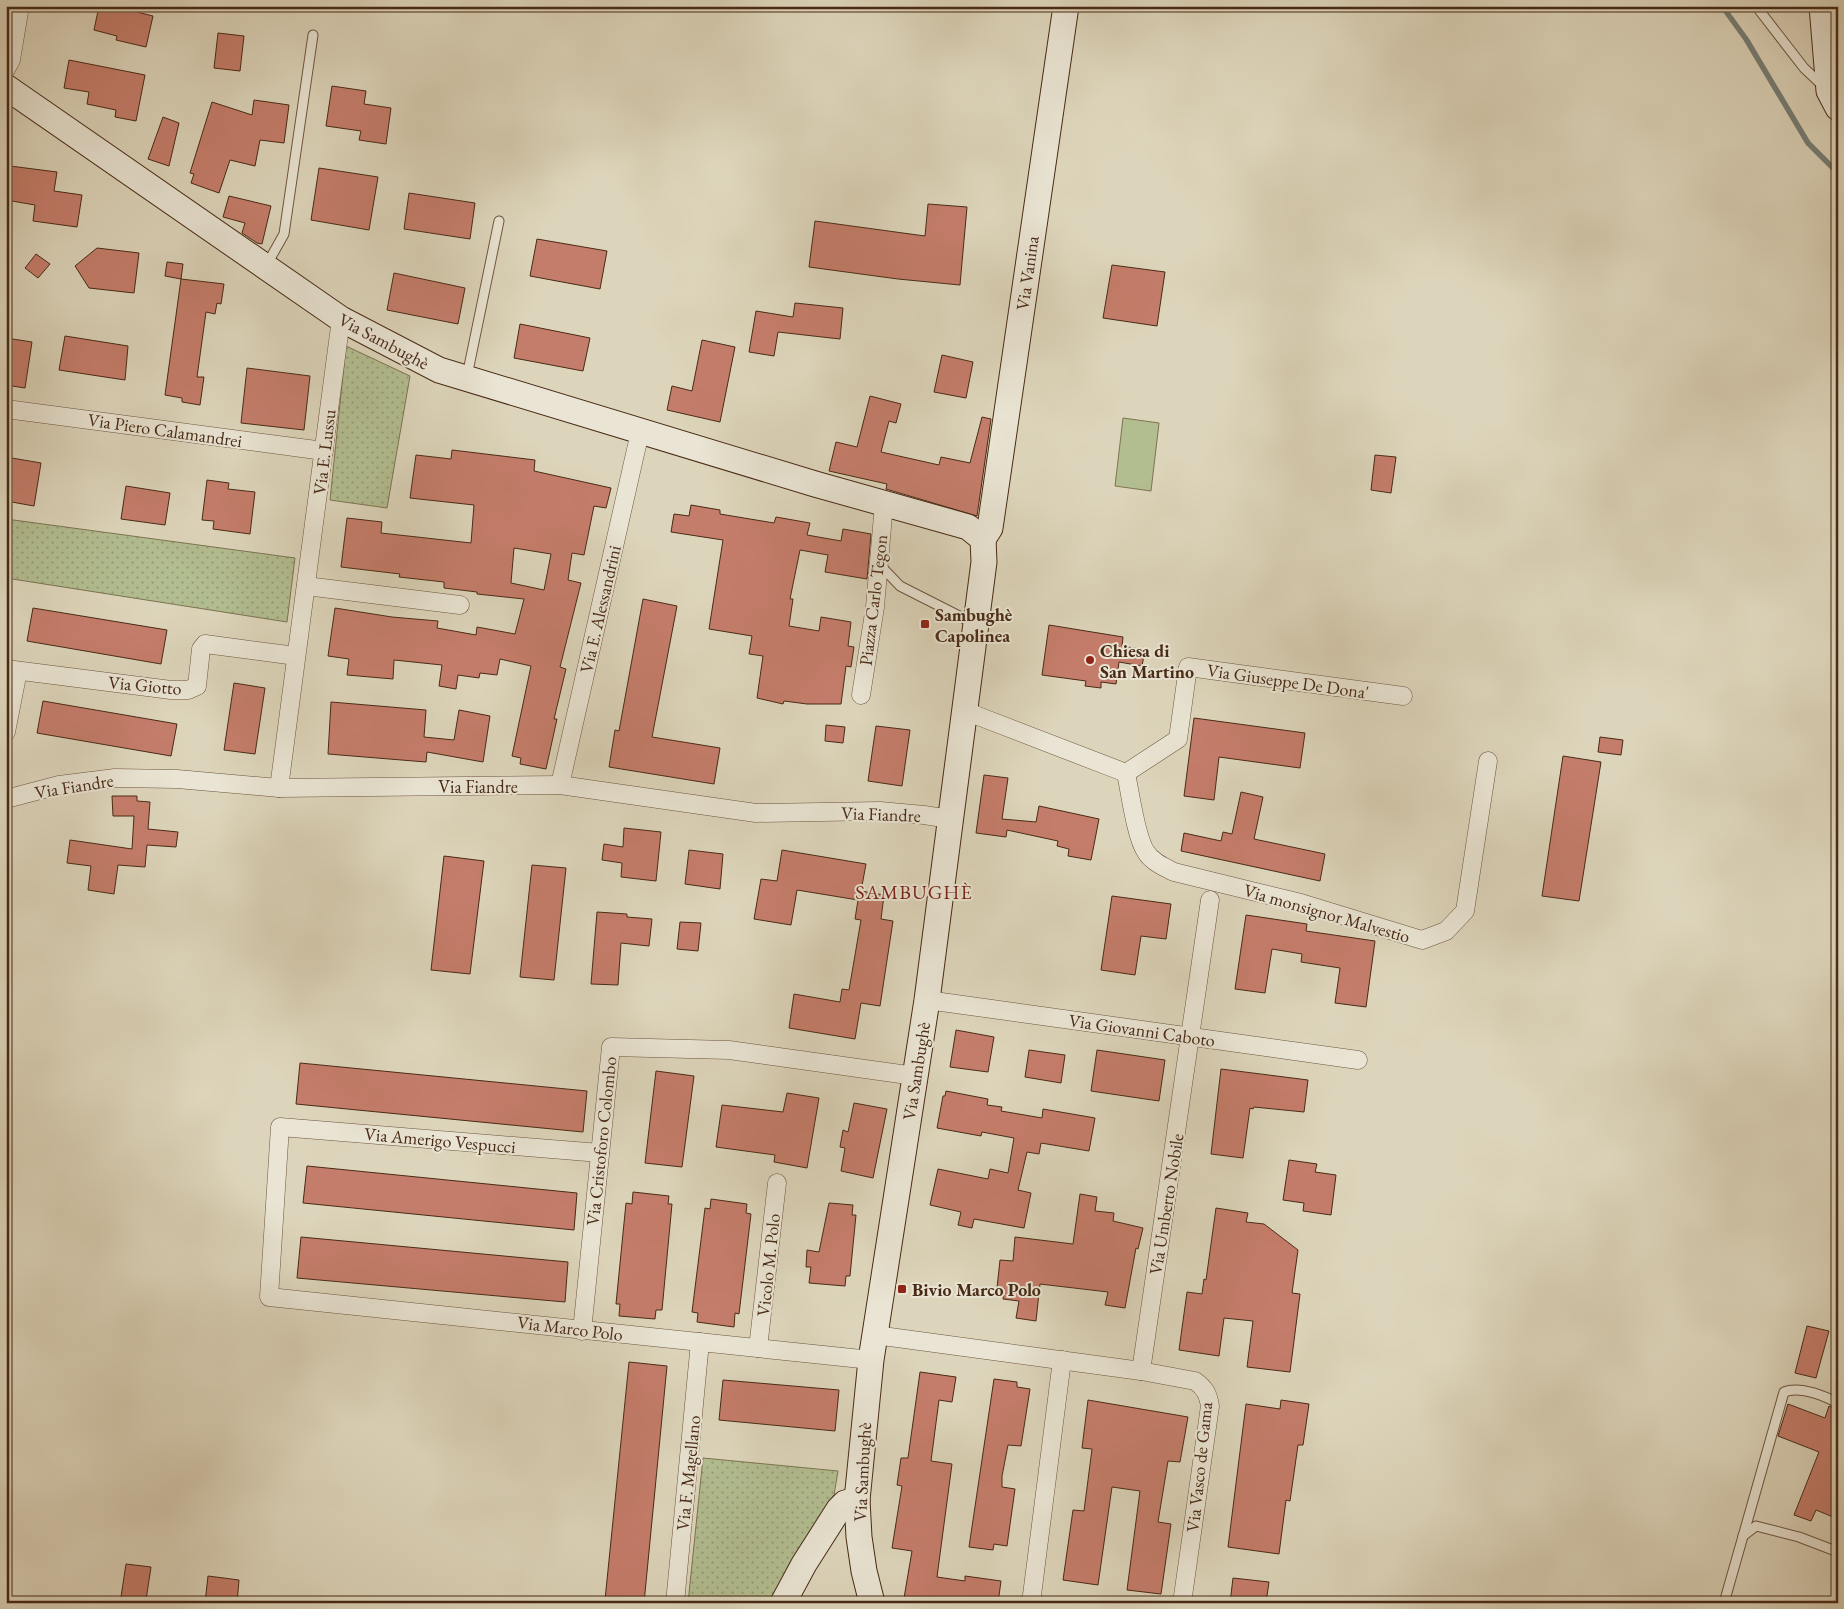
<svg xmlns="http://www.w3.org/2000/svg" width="1844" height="1609" viewBox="0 0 1844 1609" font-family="'EB Garamond',serif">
<defs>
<pattern id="grass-dots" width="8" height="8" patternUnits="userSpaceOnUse" patternTransform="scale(1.25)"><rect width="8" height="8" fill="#b2bd90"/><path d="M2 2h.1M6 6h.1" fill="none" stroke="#939a74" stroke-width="1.8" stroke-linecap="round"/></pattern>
</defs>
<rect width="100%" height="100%" fill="#ddd5bb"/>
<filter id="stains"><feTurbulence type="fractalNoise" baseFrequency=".004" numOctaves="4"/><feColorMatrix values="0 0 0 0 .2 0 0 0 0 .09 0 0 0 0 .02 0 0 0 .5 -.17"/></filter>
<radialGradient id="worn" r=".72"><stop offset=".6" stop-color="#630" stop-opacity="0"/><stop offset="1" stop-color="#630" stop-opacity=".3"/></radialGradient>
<!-- grass -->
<g fill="url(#grass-dots)" stroke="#7d7452">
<path d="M346,346L410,376L387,508L330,500Z"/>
<path d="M6,519L295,558L287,622L6,578Z"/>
<path d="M703,1458L838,1471L834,1495L768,1603H688Z"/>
</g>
<!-- pitch -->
<path fill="#b2bd90" stroke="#7d7452" d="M1123,418L1159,423L1151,491L1115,486Z"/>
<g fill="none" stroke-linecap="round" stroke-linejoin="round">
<!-- stream -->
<path stroke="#767f77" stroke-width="5.5" d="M1722,6L1746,39L1808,143L1838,173"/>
</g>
<!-- building -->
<g fill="#c57d6b" stroke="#482a15" fill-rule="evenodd">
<path d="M99,6H128L129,10L153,16L146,47L116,40L117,36L94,30Z"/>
<path d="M218,33L244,36L240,71L214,68Z"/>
<path d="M69,60L145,75L136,121L115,117L116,110L87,104L89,92L64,88Z"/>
<path d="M332,86L366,91L364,104L391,108L386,144L359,140L361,131L326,126Z"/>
<path d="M254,100L289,105L284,143L260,140L255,166L230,160L219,193L191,183L194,174L190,173L212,102L252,115Z"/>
<path d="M163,117L179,123L169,166L148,159Z"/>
<path d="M10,166L57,172L54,191L82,195L77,227L33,221L35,205L6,200Z"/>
<path d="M319,168L378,177L369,230L311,220Z"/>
<path d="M409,193L475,203L470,239L404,229Z"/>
<path d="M229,196L271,206L262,244L257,243L242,233L245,223L223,217Z"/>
<path d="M928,204L967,207L960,285L898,279L809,267L815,221L925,236Z"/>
<path d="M537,239L607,251L600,289L530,276Z"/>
<path d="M97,248L139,253L134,293L89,288L75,266Z"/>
<path d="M36,254L50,264L38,278L25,268Z"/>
<path d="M167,262L183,264L181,279L165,276Z"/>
<path d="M1112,265L1165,272L1157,326L1103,318Z"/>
<path d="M394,273L465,288L458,324L387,310Z"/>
<path d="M181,279L224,284L221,304L217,303L215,314L206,312L197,377H204L200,405L182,402V398L165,395Z"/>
<path d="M795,303L843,308L840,339L778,332L774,356L749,352L756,311L793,317Z"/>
<path d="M520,324L590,338L583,371L514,358Z"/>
<path d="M65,336L128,346L125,380L59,370Z"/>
<path d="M6,338L32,342L25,388L6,385Z"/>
<path d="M702,340L735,347L720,422L667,410L672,386L692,391Z"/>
<path d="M942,355L973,362L966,398L934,392Z"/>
<path d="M247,368L310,376L304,430L241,423Z"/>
<path d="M870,396L901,404L896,423L889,421L881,452L939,465L941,457L970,463L982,417L991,419L977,516L886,489L887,484L829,471L836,442L857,447Z"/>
<path d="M452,450L535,460L534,471L611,488L606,508L594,506L584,555L572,553L568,580L581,583L560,667L566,669L554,719H557L546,769L520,764L521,758L512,756L531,666L500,659L497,675L480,673L479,678L458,675L456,689L439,686L442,665L394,660L393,679L347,675L349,659L328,656L335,608L392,617L438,621L437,628L476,635L477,627L515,634L524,599L477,594V592L444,588V582L399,577L400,574L341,567L347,518L382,522L381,533L471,543L474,505L410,498L416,455L451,459ZM514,548L551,554L544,590L511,583Z"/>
<path d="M1375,455L1396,457L1391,493L1371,490Z"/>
<path d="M6,457L41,463L34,506L6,501Z"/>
<path d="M207,480L229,483L228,489L255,492L250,534L213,529L214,521L202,520Z"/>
<path d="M126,486L170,493L165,525L121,519Z"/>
<path d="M691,505L720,510V514L774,523L776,517L810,523L807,535L841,541L843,529L871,534L867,579L825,572L828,555L800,550L790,599H793L789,626L819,631L821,617L851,622L848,646L854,647L851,667L846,666L841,704H807L784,701L783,704L757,698L763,656L749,654L752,636L709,629L723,540L671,532L674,514L689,516Z"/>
<path d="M643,599L677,606L652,737L720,748L714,784L609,767L615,730L619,731Z"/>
<path d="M33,608L167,630L161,664L27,641Z"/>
<path d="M1049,625L1123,637L1122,646L1145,650L1142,666L1119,662L1116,684L1101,682V688L1085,686L1086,681L1042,675Z"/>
<path d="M234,683L265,688L255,754L224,750Z"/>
<path d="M43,701L177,724L171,756L37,733Z"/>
<path d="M331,702L426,710L424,737L454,740L459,710L490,716L483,762L427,752L426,762L328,754Z"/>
<path d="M1194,718L1305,733L1300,768L1219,757L1214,800L1184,796Z"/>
<path d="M826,725L845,727L843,743L825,741Z"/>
<path d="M876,726L910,730L902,786L868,781Z"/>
<path d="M1600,737L1623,740L1621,755L1598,752Z"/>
<path d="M1563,756L1601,762L1579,901L1542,896Z"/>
<path d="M984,775L1008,778L1002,819L1036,822L1039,806L1099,819L1091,860L1068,856L1069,849L1057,846L1058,841L1007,830L1006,837L976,833Z"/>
<path d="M1241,792L1263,797L1254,839L1325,854L1320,881L1181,851L1184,833L1221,841L1223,832L1232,834Z"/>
<path d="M112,796H137V801L150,802L148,829L178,832L176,847L147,845L145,867L118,865L114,894L88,890L91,866L67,863L70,840L132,849L134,816H113Z"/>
<path d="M624,828L661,832L656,881L621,877L622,863L602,860L604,844L623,847Z"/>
<path d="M689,850L723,854L720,889L685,884Z"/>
<path d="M782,850L866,864L861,891L884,895L881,919L893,921L880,1006L861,1003L855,1039L789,1028L794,994L840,1002L842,989L849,990L861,920L855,919L858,900L797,890L791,925L754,919L761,879L777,881Z"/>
<path d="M444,856L484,861L470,974L431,970Z"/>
<path d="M532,865L566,868L554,980L520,977Z"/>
<path d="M1112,896L1171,904L1166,939L1141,936L1135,975L1101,970Z"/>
<path d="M597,912L627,914V917L652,919L649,946L621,943L618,985L591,984Z"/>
<path d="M1246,915L1307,924L1306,931L1375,941L1366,1007L1335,1003L1340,968L1301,962L1302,954L1272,949L1265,993L1235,989Z"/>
<path d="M680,922L701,923L698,951L677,949Z"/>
<path d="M956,1030L994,1037L988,1072L950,1067Z"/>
<path d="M1029,1050L1065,1055L1061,1083L1025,1077Z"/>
<path d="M1097,1050L1165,1060L1159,1101L1091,1091Z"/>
<path d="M300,1063L587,1091L583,1132L296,1104Z"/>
<path d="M1221,1069L1308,1080L1304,1112L1254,1107L1253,1109L1250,1108L1243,1158L1211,1154Z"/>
<path d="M656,1071L694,1076L682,1167L645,1163Z"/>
<path d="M946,1091L988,1099L987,1105L1002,1107L1001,1111L1042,1118L1043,1109L1095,1118L1089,1151L1041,1143L1039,1154L1027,1152L1018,1190L1031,1193L1024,1228L974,1219L972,1228L958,1225L961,1212L930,1205L938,1169L988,1179L990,1169L1008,1173L1014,1138L982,1132L981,1136L937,1128L943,1096H945Z"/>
<path d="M787,1093L819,1098L807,1168L774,1162L775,1155L716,1147L722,1105L783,1112Z"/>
<path d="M854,1103L887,1109L873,1178L841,1171L845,1148L840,1147L843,1130L848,1132Z"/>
<path d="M1289,1160L1317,1164L1315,1172L1336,1175L1331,1215L1303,1211L1304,1203L1283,1200Z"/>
<path d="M307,1166L577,1193L574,1230L303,1203Z"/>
<path d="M633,1192L669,1196L668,1204H672L662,1310H656L655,1319L619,1316L620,1304H616L626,1203L632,1204Z"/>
<path d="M1080,1194L1097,1197L1095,1211L1114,1213L1113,1221L1143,1228L1138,1249L1136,1248L1125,1308L1105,1305L1108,1292L1040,1284L1036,1321L1016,1318L1019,1301L1003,1299L1004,1288H997L1000,1260L1013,1261L1015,1237L1073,1244Z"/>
<path d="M711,1199L747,1204L746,1213L751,1214L739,1314L735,1313L734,1327L697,1322L698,1313L692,1312L705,1208L710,1209Z"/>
<path d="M829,1203L853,1205L852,1215H856L850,1276H846L845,1286L809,1283L811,1267H806L807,1250L819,1252Z"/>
<path d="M1216,1208L1248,1213L1246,1222L1264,1224L1298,1250L1292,1293L1300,1294L1290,1372L1247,1367L1253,1321L1224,1318L1219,1356L1179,1350L1187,1292L1202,1294L1204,1279L1206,1280Z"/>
<path d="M301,1237L568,1262L565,1302L297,1278Z"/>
<path d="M1807,1326L1829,1331L1816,1378L1795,1373Z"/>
<path d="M629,1362L667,1366L644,1603L605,1600Z"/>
<path d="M920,1372L956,1377L952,1402L939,1400L931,1461L952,1464L937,1577L965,1581V1576L1001,1581L998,1603H936L904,1598L912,1551L892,1548L902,1486L897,1485L901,1458H908Z"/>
<path d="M994,1379L1017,1382V1387L1030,1389L1021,1446L1008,1445L1002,1476V1487L1015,1489L1007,1546L994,1544L993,1550L969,1547Z"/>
<path d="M723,1380L839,1390L835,1431L719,1420Z"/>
<path d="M1088,1400L1188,1417L1180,1462L1168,1461L1158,1522L1171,1524L1161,1594L1127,1590L1140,1491L1112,1487L1098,1585L1063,1580L1073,1510L1084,1511L1092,1449L1082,1448Z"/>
<path d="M1281,1400L1309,1404L1303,1445H1298L1290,1501L1286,1500L1279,1554L1228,1547L1246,1404L1280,1409Z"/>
<path d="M1788,1404L1825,1418L1829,1406L1838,1409V1519L1816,1510L1811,1521L1794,1515L1819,1452L1778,1436Z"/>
<path d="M126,1564L151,1567L146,1600L121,1597Z"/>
<path d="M208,1576L239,1580L237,1603H205Z"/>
<path d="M1233,1578L1269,1582L1266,1603H1230Z"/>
</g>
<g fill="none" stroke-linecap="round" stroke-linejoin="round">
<!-- lane casing -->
<g stroke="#6d553e" stroke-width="11">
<g id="lane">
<path d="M1756,6L1804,68L1823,86"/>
<path d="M266,266L284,234L313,35"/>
<path d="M467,376L499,221"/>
<path d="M879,564L900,586L973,623"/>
<path d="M1743,1536L1756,1526L1799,1537L1833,1550L1838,1549"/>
<path d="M1724,1603L1784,1392C1800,1386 1822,1395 1838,1403"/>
</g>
</g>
<!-- street casing -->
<g stroke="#6d553e" stroke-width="19">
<g id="street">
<path d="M6,69L11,60L20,6"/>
<path d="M6,409L324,451"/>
<path d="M306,586L460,605"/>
<path d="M6,669L171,690H188L197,686L201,649L205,644L296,656"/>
<path d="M861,695L875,607L884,504"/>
<path d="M965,711L1126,773"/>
<path d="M6,732L18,671"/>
<path d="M1126,773C1130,792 1136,838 1146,852C1152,862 1164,867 1174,872L1301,903L1422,940L1446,931L1465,911L1488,761"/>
<path d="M1126,773L1178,739L1188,667L1403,696"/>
<path d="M560,785L640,432"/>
<path d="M279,788L341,319"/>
<path d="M6,799L59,785L115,778L177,779L279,788L560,785L756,813L880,811L924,815L950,819"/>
<path d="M927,1000L1358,1060"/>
<path d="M600,1153L280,1127L269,1297L871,1360"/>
<path d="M582,1331L611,1047L729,1050L915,1076"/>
<path d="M875,1335L1141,1371L1195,1381C1205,1388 1208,1394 1210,1406L1182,1603"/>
<path d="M758,1348L777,1183"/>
<path d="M1141,1371L1210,900"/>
<path d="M675,1603L700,1342"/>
<path d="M1031,1603L1062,1360"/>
</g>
</g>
<!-- secondary casing -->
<g stroke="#482a15" stroke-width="27">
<g id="secondary">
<path d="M1822,6L1829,91L1838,108"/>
<path d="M6,87L341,319L439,370L815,484L968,527L983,539"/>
<path d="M983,539L990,528L1066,6"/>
<path d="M783,1603L804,1564L839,1509L845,1503L857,1500"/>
<path d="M872,1603L864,1571L859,1537L857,1500L871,1360L927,1000L984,562L983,539"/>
</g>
</g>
<!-- lane -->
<use href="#lane" stroke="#e9e4d3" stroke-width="9"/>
<!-- street -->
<use href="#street" stroke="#e9e4d3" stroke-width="18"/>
<!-- secondary -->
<use href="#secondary" stroke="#e9e4d3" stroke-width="25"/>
</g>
<!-- markers -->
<g fill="#8f2418" stroke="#e9e4d3" stroke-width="2">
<rect x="920" y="619" width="10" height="10" rx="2.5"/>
<circle cx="1090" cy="660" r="5"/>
<rect x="897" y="1284" width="10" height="10" rx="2.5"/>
</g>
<g text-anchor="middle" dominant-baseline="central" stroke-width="4" stroke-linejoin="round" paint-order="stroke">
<!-- street labels -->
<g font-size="18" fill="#482a15" stroke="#e9e4d3">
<text transform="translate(1027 273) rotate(-82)">Via Vanina</text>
<text transform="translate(384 341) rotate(28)">Via Sambughè</text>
<text transform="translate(165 430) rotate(8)">Via Piero Calamandrei</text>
<text transform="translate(324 452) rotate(-83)">Via E. Lussu</text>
<text transform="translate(873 600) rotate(-83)">Piazza Carlo Tegon</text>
<text transform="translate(600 609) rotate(-77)">Via E. Alessandrini</text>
<text transform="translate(1288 681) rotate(8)">Via Giuseppe De Dona'</text>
<text transform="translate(145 685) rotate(5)">Via Giotto</text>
<text transform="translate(74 786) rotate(-9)">Via Fiandre</text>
<text x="478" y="786">Via Fiandre</text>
<text transform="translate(881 814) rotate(2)">Via Fiandre</text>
<text transform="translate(1327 913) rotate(16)">Via monsignor Malvestio</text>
<text transform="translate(1142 1030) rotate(8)">Via Giovanni Caboto</text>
<text transform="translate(916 1071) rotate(-81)">Via Sambughè</text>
<text transform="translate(440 1140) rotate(5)">Via Amerigo Vespucci</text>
<text transform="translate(601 1141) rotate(-84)">Via Cristoforo Colombo</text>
<text transform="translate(1166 1204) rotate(-81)">Via Umberto Nobile</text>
<text transform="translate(768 1265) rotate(-84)">Vicolo M. Polo</text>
<text transform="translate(570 1328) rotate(7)">Via Marco Polo</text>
<text transform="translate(1199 1467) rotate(-84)">Via Vasco de Gama</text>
<text transform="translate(862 1472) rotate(-87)">Via Sambughè</text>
<text transform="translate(688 1473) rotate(-84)">Via F. Magellano</text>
</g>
<!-- poi labels -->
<g font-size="18" font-weight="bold" fill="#482a15" stroke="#e9e4d3" text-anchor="start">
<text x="935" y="614">Sambughè<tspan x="935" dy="21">Capolinea</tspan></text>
<text x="1100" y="650">Chiesa di<tspan x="1100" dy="21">San Martino</tspan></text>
<text x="912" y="1289">Bivio Marco Polo</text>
</g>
<!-- quarter labels -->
<g font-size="20" letter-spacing="1" fill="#7a1f14" stroke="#e9e4d3">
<text x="914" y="892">SAMBUGHÈ</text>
</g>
</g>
<!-- margin -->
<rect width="1844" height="1609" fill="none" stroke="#ddd5bb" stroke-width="25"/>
<rect x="8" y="8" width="1829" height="1594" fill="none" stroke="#482a15" stroke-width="2.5"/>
<rect x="12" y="12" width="1819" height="1584" fill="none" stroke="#482a15"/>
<rect width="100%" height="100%" filter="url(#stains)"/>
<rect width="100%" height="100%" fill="url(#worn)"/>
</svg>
